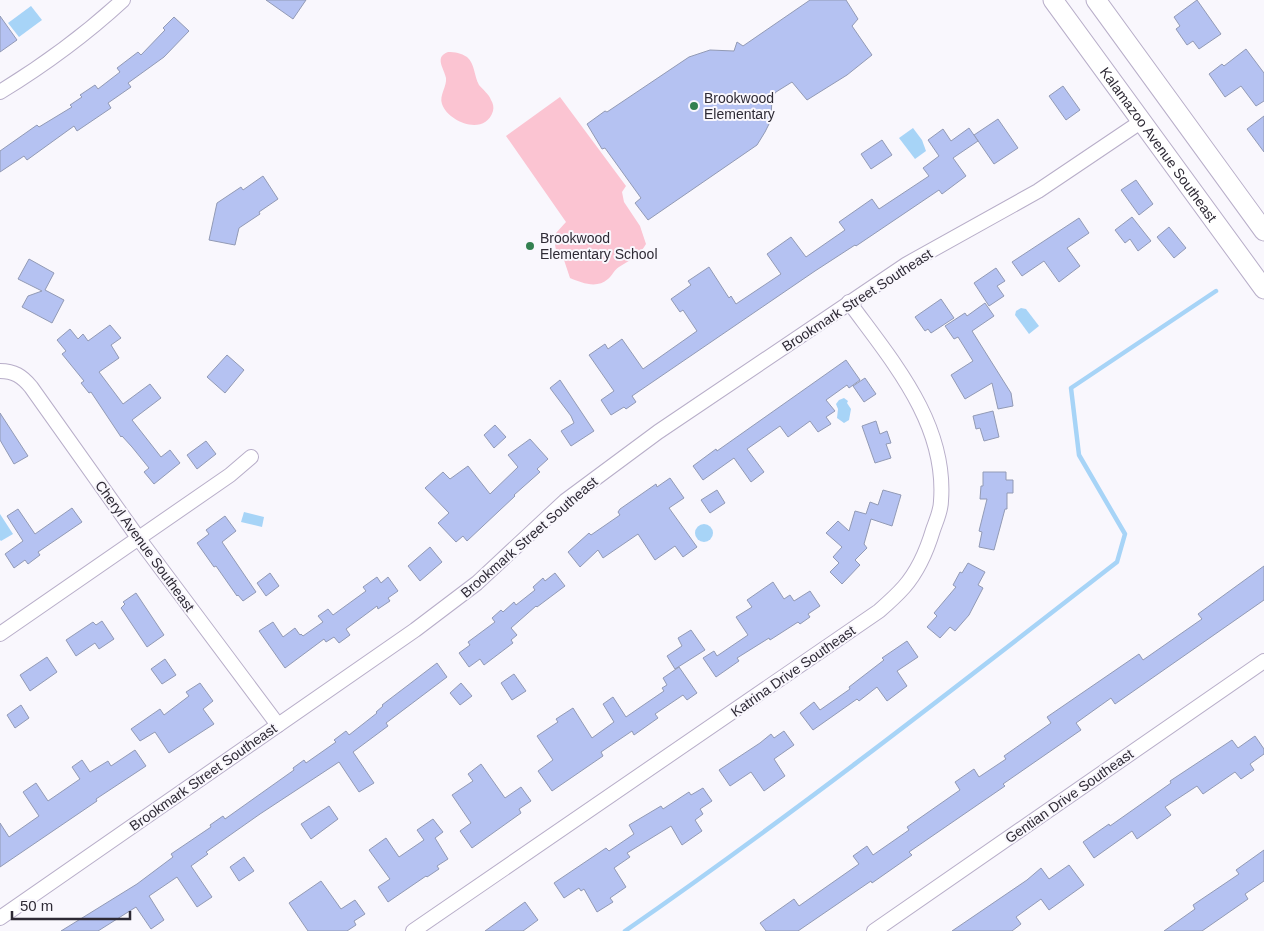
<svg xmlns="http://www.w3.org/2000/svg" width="1264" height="931" viewBox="0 0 1264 931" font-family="Helvetica,sans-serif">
<rect width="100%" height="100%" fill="#f9f7fd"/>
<!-- green -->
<g fill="#fbc4d2">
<path d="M448,52C455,52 461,53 467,57C475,64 474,76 479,85C483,90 489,94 491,100C493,103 494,107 493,111C485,137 448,122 442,104C439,95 447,87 446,78C444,68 434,57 448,52Z"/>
<path d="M560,97L626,186L622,192L624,202L640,226L646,244C639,256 630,260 619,267C614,270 612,276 608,279C597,289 582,283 570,278L564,260L557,255L555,245L556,233L566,222L506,136Z"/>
</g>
<!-- water -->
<g fill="#a7d4f7">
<path d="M31,6L42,20L19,37L8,23Z"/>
<path d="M913,128L922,140L926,151L915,159L899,138Z"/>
<path d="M1021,308L1026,309L1039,326L1029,334L1015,315L1016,311Z"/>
<path d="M844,398L848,401L847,403L851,409L849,420L844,423L837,418L838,409L836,404L839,400Z"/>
<path d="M244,512L264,517L262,527L241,522Z"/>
<path d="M0,514L13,534L1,541L0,540Z"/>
<circle cx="704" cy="533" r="9"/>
</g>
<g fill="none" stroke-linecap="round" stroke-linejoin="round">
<!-- stream -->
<path stroke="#a7d4f7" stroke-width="4.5" d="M625,931C794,814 956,687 1117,562L1125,534L1079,455L1071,388L1216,291"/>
</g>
<!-- building -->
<g fill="#b5c2f2" stroke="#929ab5">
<path d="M266,0H306L293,19Z"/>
<path d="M810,0H846L858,19L852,26L872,55L847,75L807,100L792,82L776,92L772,97L771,120L765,132L757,145L648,220L635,203L641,198L605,148L602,149L587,124L605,111L607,112L689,57L710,50L734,51L737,42L743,46Z"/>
<path d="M1197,0L1221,34L1199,49L1193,41L1187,45L1176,29L1180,26L1174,17Z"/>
<path d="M0,16L17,40L0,52Z"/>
<path d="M174,17L189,31L164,57L128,83L131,87L108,103L111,108L77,131L74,126L27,160L24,156L0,172V151L37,125L39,127L72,107L70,105L82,97L80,95L95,85L98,89L120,72L117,68L138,52L141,55L165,30L163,28Z"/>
<path d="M1246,49L1264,73V101L1256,106L1241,86L1225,97L1209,74L1222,64L1224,66Z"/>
<path d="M1063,86L1080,110L1066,120L1049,96Z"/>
<path d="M1264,116V152L1247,129Z"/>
<path d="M998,119L1018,148L994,164L974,135Z"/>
<path d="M969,128L978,141L953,158L966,176L942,194L939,190L856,246L855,245L815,271L632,396L636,402L626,409L624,407L611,415L601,400L614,391L589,355L605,344L608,349L622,339L643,369L697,331L683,310L680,312L671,299L691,285L688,281L709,267L729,298L731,296L736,304L781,274L767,254L791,237L806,257L845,230L839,222L872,199L879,209L929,176L923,168L939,156L928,140L943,129L951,141Z"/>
<path d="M882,140L892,155L871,169L861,154Z"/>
<path d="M263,176L278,199L259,212L260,214L239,228L235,245L209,240L217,203L241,187L243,190Z"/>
<path d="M1136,180L1153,204L1139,215L1121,190Z"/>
<path d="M1132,217L1151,241L1138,251L1130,239L1125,243L1115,230Z"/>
<path d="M1079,218L1089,233L1067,248L1080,266L1059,282L1044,261L1022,276L1012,262Z"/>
<path d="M1169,227L1186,248L1174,258L1157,237Z"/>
<path d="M29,259L54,273L45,290L64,300L52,323L22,307L28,296L42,291L18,279Z"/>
<path d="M996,268L1005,281L997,286L1004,296L989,306L974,283Z"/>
<path d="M941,299L954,318L931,333L928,329L925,331L915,317Z"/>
<path d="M985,303L994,316L972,331L1011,393L1013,406L998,409L992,383L965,399L951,375L973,361L958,337L954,339L945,326L965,313L967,316Z"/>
<path d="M110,325L121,338L111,345L119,358L99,372L123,404L150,384L161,398L132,420L161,457L170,450L180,463L154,484L144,472L149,468L132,447L122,436L121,437L91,392L89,393L81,383L84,381L62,354L66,351L57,340L70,329L78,339L83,334L88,341Z"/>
<path d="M227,355L244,370L225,393L207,377Z"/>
<path d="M846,360L860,380L849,388L847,385L826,400L835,411L826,417L831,424L818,432L810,421L788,437L780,426L747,449L764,472L751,482L734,458L703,480L693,466L716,449L717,451Z"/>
<path d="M865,378L876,394L864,402L853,386Z"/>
<path d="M560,380L594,431L571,446L561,431L574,423L571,416L550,388Z"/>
<path d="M993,411L999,437L984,441L980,428L976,429L973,416Z"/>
<path d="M0,413L28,456L14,464L0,440Z"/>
<path d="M876,421L880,434L887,431L891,443L886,444L891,458L875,463L862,426Z"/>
<path d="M495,425L506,437L494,448L484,435Z"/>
<path d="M530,439L548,459L537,469L540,472L514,495L515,496L467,541L463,536L456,542L438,523L449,513L425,488L443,472L450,479L468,466L490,494L518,467L508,455Z"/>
<path d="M206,441L216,454L197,469L187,455Z"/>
<path d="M983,472H1006V480H1013V493H1007V509H1005L994,550L979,547L982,532L979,531L987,499H980L981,486H983Z"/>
<path d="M670,478L684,498L669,508L697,547L683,557L675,546L655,560L638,534L603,558L598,550L580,567L568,552L589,533L591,535L620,515L618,512L620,509L656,484L657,487Z"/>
<path d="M717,490L725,503L710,513L701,500Z"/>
<path d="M883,490L901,495L892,526L871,519L864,544L867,548L855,560L860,565L842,584L830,572L839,563L833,557L842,547L826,533L838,521L849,531L855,511L866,514L870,502L878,505Z"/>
<path d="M72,508L82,522L38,552L40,555L28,564L25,560L14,568L5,554L23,541L7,516L18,509L35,534Z"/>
<path d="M225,516L236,531L222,542L256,592L243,601L238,595L237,596L216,566L214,567L197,543L209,534L206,530Z"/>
<path d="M430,547L442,562L420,581L408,566Z"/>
<path d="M968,563L985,572L978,585L983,588L969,615L955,631L950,627L940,638L927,627L937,616L934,613L956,587L953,585L960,572L962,573Z"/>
<path d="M1264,566V600L1115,704L1111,698L1076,723L1081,730L1003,784L1005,786L909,852L912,855L872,883L871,881L798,931H766L760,923L794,899L799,906L859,864L853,856L867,846L873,855L909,830L907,827L960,790L955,782L974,769L979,777L1006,759L1004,756L1051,723L1047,717L1139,654L1143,660L1202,619L1198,614Z"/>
<path d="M270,573L279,586L266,596L257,583Z"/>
<path d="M555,573L565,586L537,607L536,606L511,628L517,635L511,640L513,643L484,665L480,659L469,667L459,653L470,645L468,642L495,622L492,618L501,610L503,612L514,602L516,605L535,590L533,587L543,578L545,581Z"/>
<path d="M377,577L381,583L388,577L398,591L388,598L390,601L378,609L377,606L346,629L350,635L339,643L334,637L326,642L324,639L285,668L259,631L273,622L283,637L295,628L300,635L301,634L303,636L323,622L318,616L328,609L333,615L366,591L363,587Z"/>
<path d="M773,582L784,599L790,595L794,601L810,591L820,606L808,614L810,617L800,624L798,622L770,640L769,638L737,658L739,661L716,677L703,658L714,651L717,656L748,635L736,617L752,607L747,600Z"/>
<path d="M136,593L164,635L147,647L121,608L125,604L123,602Z"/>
<path d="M102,621L114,639L99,649L95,643L76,656L66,640L93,622L96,625Z"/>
<path d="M691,630L705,650L675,669L667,656L682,646L678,638Z"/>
<path d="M907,641L918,657L897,671L907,686L887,701L877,687L859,701L857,699L813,730L800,713L814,702L820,710L850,689L849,687L884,660L882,658Z"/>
<path d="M47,657L57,672L30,691L20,675Z"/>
<path d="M165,659L176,675L162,684L151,669Z"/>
<path d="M437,663L447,677L386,723L388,726L353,752L374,783L359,792L339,762L260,814L206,852L208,854L191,866L212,897L197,907L177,877L149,896L164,920L151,929L136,907L98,931H61L137,884L173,857L171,854L211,827L210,825L223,816L225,819L294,770L293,768L304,760L306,763L336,742L334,740L346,731L349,735L377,713L376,712L383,706L382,705Z"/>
<path d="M679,667L697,693L687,700L683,695L655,714L658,718L634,735L632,731L601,752L603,756L552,791L538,771L553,760L537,736L558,722L556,719L573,708L592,738L614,722L603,704L613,697L626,717L664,691L662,688L667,685L663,678Z"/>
<path d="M514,674L526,691L512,700L501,683Z"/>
<path d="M200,683L213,701L203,709L214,724L169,753L155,732L140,741L131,729L160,709L164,715L189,696L186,692Z"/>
<path d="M461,683L472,696L460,705L450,693Z"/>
<path d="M21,705L29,718L15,728L7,715Z"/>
<path d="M784,731L794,745L774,759L785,776L764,791L751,772L730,786L719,770L760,743L771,734L774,738Z"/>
<path d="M1255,736L1264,749V754L1250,764L1254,770L1241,779L1235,772L1203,794L1197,786L1165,807L1171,815L1137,839L1132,831L1094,858L1083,842L1109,824L1110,826L1171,783L1170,781L1232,740L1238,748Z"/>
<path d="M135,750L146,766L96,799L97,801L0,867V823L9,837L39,816L23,792L36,783L48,801L80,779L72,767L82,760L90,772L108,761L111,766Z"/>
<path d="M481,764L505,798L521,787L531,801L519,809L521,813L472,848L460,831L471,823L452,795L473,781L468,774Z"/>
<path d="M703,788L712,801L700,809L703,814L695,820L702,831L682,845L671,826L627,853L630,857L614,868L626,887L610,898L613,902L597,912L584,889L581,891L579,888L564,898L554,883L606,848L609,851L634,834L629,825L661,806L663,809L689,792L691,795Z"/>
<path d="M329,806L338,819L311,839L301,824Z"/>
<path d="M433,819L443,832L435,838L448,859L437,866L439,869L427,877L426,876L388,902L378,887L390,879L369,850L386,838L399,857L424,840L417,830Z"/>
<path d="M1264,850V881L1245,894L1248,899L1202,931H1164L1195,909L1193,905L1239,874L1236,870Z"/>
<path d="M244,857L254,871L239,881L230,867Z"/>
<path d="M1069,865L1084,885L1049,910L1041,899L1016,917L1021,924L1012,931H952L1027,880L1041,868L1049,879Z"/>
<path d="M321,881L341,909L355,900L365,914L354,921L356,925L347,931H308L289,903Z"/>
<path d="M525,902L538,920L523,931H485Z"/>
</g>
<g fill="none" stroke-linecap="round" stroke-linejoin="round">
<!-- minor casing -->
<g stroke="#b8aec9" stroke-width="16">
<g id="minor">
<path d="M0,92C44,65 85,35 123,0"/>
<path d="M0,371C14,371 22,376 31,387L139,539L278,725"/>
<path d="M0,634L230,475L251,457"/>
<path d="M0,918L415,630L477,583L565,501L658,432L907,264L1038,191L1142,121"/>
<path d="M413,931L879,611C887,604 896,596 904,587C918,571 927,550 933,530C936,521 941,511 941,501C947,423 892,361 849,302"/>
<path d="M874,931L1264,661"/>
</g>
</g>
<!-- secondary casing -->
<g stroke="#b8aec9" stroke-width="21">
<g id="secondary">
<path id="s1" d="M1053,0L1264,289"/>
<path d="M1096,0L1264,231"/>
</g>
</g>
<!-- minor -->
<use href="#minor" stroke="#fff" stroke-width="14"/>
<!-- secondary -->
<use href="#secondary" stroke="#fff" stroke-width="19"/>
</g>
<!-- markers -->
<g fill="#338050" stroke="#f9f7fd" stroke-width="2">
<circle cx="694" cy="106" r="5"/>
<circle cx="530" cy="246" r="5"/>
</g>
<g text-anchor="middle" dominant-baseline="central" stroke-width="4" stroke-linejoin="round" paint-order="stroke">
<!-- poi labels -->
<g font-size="14" fill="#2e2a35" stroke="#f9f7fd" text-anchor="start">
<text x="704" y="98">Brookwood<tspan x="704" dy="16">Elementary</tspan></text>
<text x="540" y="238">Brookwood<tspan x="540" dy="16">Elementary School</tspan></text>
</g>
<!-- street labels -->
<g font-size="14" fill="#2e2a35" stroke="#f9f7fd">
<text stroke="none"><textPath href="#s1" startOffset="179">Kalamazoo Avenue Southeast</textPath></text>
<text transform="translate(857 300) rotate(-33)">Brookmark Street Southeast</text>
<text transform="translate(529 537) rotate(-41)">Brookmark Street Southeast</text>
<text transform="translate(145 546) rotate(54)">Cheryl Avenue Southeast</text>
<text transform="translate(793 671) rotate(-35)">Katrina Drive Southeast</text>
<text transform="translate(203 777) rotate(-35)">Brookmark Street Southeast</text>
<text transform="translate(1069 796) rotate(-35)">Gentian Drive Southeast</text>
</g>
</g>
<!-- scale -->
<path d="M12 911v8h118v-8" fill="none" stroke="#2e2a35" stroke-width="2.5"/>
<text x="20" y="911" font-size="15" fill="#2e2a35" stroke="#f9f7fd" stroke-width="4" paint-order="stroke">50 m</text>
</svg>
